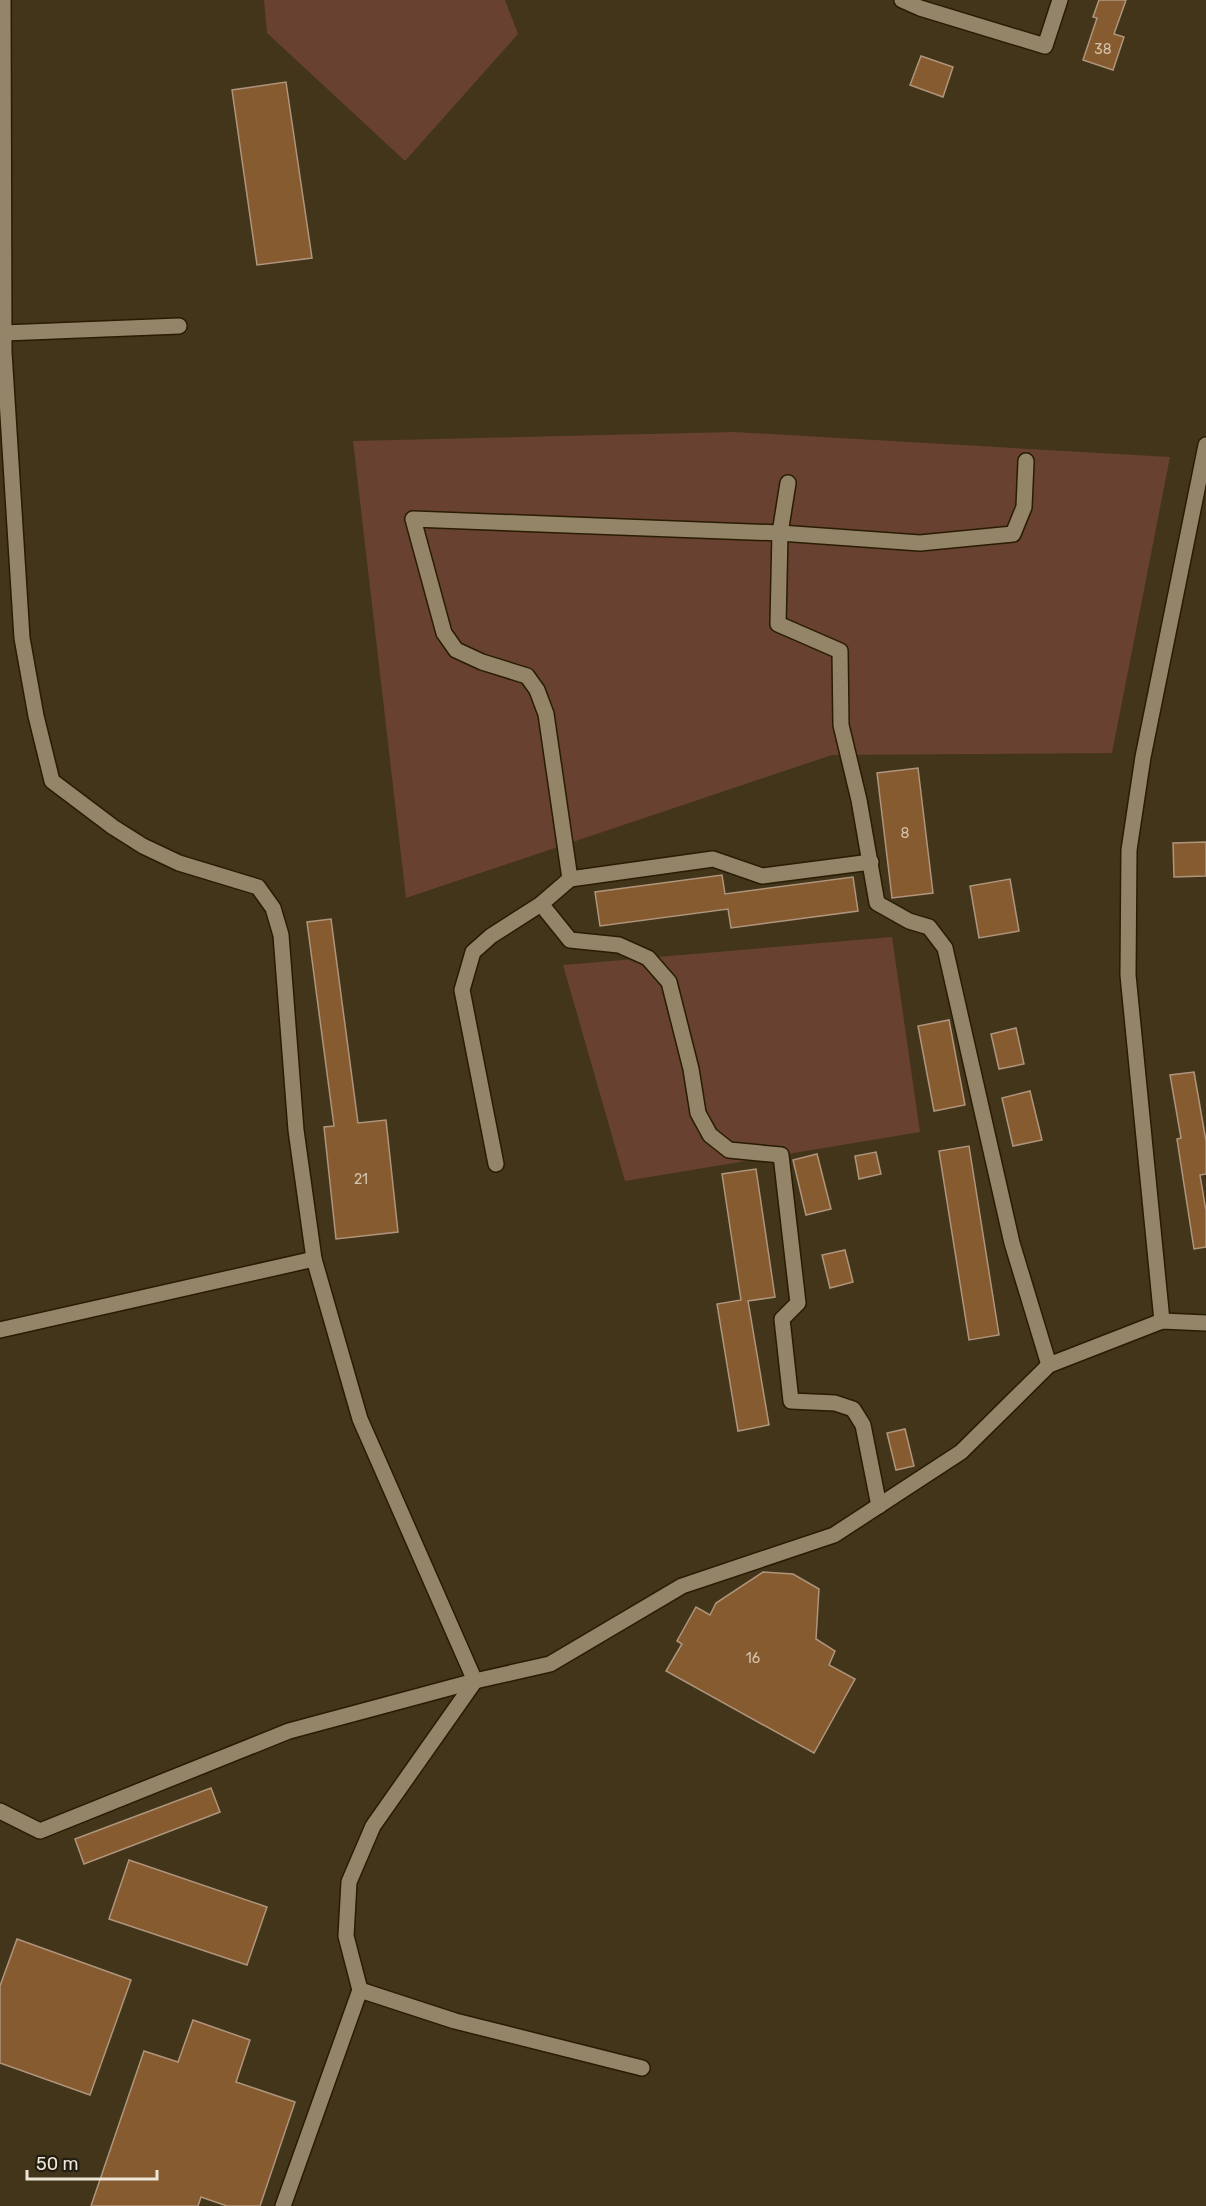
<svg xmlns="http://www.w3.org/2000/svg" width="1206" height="2206" viewBox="0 0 1206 2206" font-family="Rubik,sans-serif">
<rect width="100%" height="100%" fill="#42351a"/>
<!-- green -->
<g fill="#684130">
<path d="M264,0H505L518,34L405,161L267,33Z"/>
<path d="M734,432L1170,457L1112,753L832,755L406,898L353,441Z"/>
<path d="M892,937L920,1132L625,1181L563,965Z"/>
</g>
<!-- building -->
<g fill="#865b2f" stroke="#af957d" stroke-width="1.5">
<path d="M1099,0H1126L1114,34L1124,37L1113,70L1083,60L1097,18L1093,17Z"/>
<path d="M921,56L953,67L943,97L910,85Z"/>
<path d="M286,82L312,258L257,265L232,90Z"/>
<path d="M918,768L933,893L892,898L877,773Z"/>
<path d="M1206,842V876L1174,877L1173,843Z"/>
<path d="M722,875L725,894L853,877L858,911L731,928L728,909L600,926L595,892Z"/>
<path d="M1010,879L1019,931L979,938L970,886Z"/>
<path d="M331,919L358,1123L386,1120L398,1232L336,1239L324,1127L334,1126L307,922Z"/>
<path d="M949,1020L965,1105L934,1111L918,1026Z"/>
<path d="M1016,1028L1024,1064L999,1069L991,1034Z"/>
<path d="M1194,1072L1206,1141V1174L1200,1175L1206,1211V1247L1194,1249L1177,1139L1181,1138L1170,1075Z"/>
<path d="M1030,1091L1042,1140L1013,1146L1002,1098Z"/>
<path d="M969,1146L999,1335L969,1340L939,1151Z"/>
<path d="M876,1152L881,1174L859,1179L855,1156Z"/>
<path d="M817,1154L831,1209L806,1215L793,1160Z"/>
<path d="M756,1169L775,1297L748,1301L769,1425L738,1431L717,1304L741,1300L722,1174Z"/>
<path d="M845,1250L853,1282L830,1288L822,1255Z"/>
<path d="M905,1429L914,1466L896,1470L887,1433Z"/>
<path d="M763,1572L793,1574L819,1589L816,1639L835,1651L829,1665L855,1679L814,1753L666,1671L682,1644L677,1641L696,1607L710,1615L716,1603Z"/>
<path d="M211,1788L220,1812L84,1864L75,1839Z"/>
<path d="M129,1860L267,1907L247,1965L109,1919Z"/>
<path d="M17,1939L131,1980L90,2095L0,2063V1986Z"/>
<path d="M193,2020L250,2040L236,2082L295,2102L260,2206H227L201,2197L198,2206H91L144,2051L178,2062Z"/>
</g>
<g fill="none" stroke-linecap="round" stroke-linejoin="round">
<!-- minor casing -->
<g stroke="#281c02" stroke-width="18">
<g id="minor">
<path d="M3,0L4,352L22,638L36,716L52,781L113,827L143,846L179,863L258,887L273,908L281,935L296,1130L314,1259L360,1419L475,1681"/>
<path d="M902,0L920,8L1045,46L1060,0"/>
<path d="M4,333L179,326"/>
<path d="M788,483L780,533L778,624L840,651L841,725L859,800L877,903L909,921L929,927L945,948L1012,1243L1049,1365"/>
<path d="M570,879L713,859L762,876L871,862"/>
<path d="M541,904L570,940L619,945L648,958L669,982L691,1069L698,1113L710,1135L729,1150L781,1155L798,1303L782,1319L791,1401L835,1403L853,1409L863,1425L879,1506"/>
<path d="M496,1164L462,990L473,952L491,936L541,904L570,879L546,714L537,690L527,676L482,662L456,650L444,633L413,519L780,533L920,543L1013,534L1024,507L1026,461"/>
<path d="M1162,1321L1128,975L1129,850L1143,757L1206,445"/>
<path d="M0,1330L314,1259"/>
<path d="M0,1811L40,1831L289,1731L475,1681L550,1664L682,1586L834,1535L961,1452L1049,1365L1162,1321L1206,1323"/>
<path d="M360,1990L455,2021L642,2068"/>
<path d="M283,2206L360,1990L346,1936L349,1882L373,1826L475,1681"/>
</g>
</g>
<!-- minor -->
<use href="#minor" stroke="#948568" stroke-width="15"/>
</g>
<g text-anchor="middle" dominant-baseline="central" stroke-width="5" stroke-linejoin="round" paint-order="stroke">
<!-- number labels -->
<g font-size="14" fill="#d4c3ac">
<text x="1103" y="49">38</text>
<text x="905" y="833">8</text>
<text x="361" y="1179">21</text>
<text x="753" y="1658">16</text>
</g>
</g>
<!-- scale -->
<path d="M27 2170v9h130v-9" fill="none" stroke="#eee6d6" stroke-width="3"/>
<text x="36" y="2170" font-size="18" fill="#eee6d6" stroke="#231d12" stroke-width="4.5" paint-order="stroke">50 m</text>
</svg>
